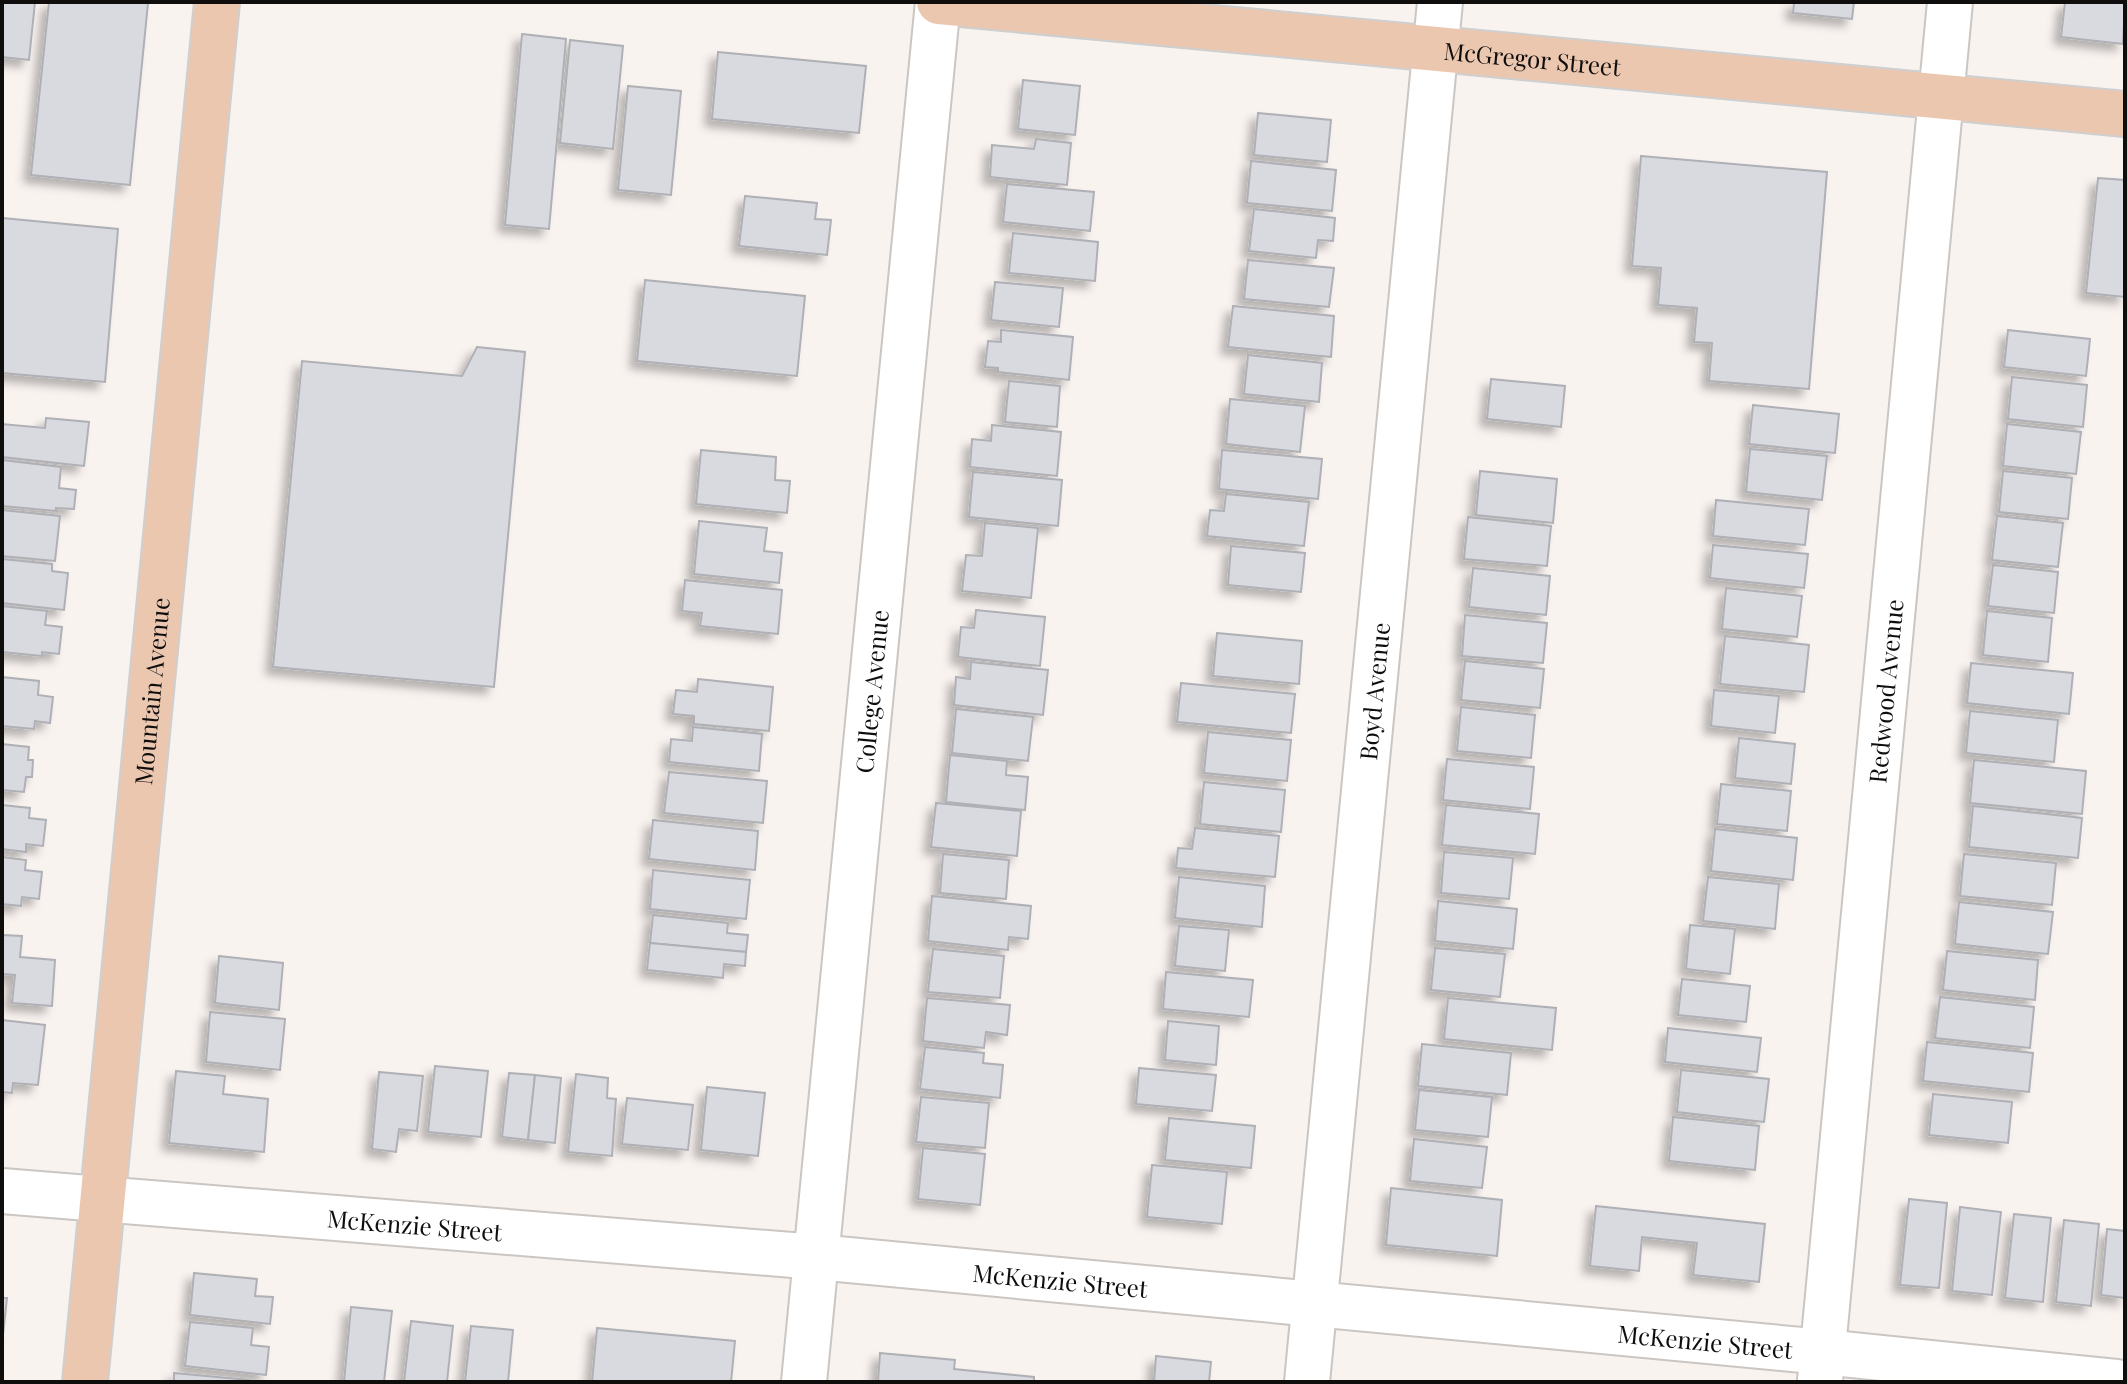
<svg xmlns="http://www.w3.org/2000/svg" width="2127" height="1384" viewBox="0 0 2127 1384" font-family="'Playfair Display',serif">
<defs>
<filter id="shadow"><feDropShadow dx="-7" dy="7" stdDeviation="4" flood-color="#0004"/></filter>
</defs>
<rect width="100%" height="100%" fill="#f9f3f0"/>
<!-- building -->
<g fill="#d9dadf" stroke="#afb0b5" stroke-width="2" filter="url(#shadow)">
<path d="M2,2H35L29,60L2,57Z"/>
<path d="M49,2L148,3L130,185L31,175Z"/>
<path d="M1794,2H1854L1852,19L1793,13Z"/>
<path d="M2065,2H2125L2123,44L2061,37Z"/>
<path d="M522,34L566,39L549,229L505,225Z"/>
<path d="M570,40L623,46L613,149L560,143Z"/>
<path d="M718,52L866,66L859,133L712,119Z"/>
<path d="M1023,80L1080,86L1075,135L1018,129Z"/>
<path d="M628,86L681,91L671,195L618,190Z"/>
<path d="M1258,113L1331,120L1327,162L1254,155Z"/>
<path d="M1036,139L1071,143L1067,185L990,177L992,145L1034,149Z"/>
<path d="M1641,156L1827,172L1809,389L1709,381L1712,343L1694,342L1697,308L1658,305L1661,268L1632,266Z"/>
<path d="M1251,161L1336,170L1332,211L1247,203Z"/>
<path d="M2098,178L2125,180V297L2086,293Z"/>
<path d="M1007,184L1094,192L1090,231L1003,222Z"/>
<path d="M745,196L817,203L815,219L831,220L827,255L739,246Z"/>
<path d="M1254,209L1335,218L1333,241L1318,240L1316,258L1249,251Z"/>
<path d="M2,218L118,229L105,382L2,373Z"/>
<path d="M1013,233L1098,242L1095,281L1009,273Z"/>
<path d="M1248,260L1334,268L1329,307L1244,299Z"/>
<path d="M645,280L805,296L797,376L637,361Z"/>
<path d="M995,282L1063,288L1059,327L991,320Z"/>
<path d="M1233,306L1334,316L1331,357L1228,347Z"/>
<path d="M1001,330L1073,337L1069,380L998,372V368L985,367L988,341L1001,342Z"/>
<path d="M2008,330L2090,339L2086,376L2004,367Z"/>
<path d="M477,347L525,352L494,687L273,667L302,361L462,376Z"/>
<path d="M1248,355L1322,363L1319,402L1244,394Z"/>
<path d="M2012,377L2087,385L2083,427L2008,419Z"/>
<path d="M1491,379L1565,386L1561,427L1487,419Z"/>
<path d="M1009,381L1060,386L1057,427L1005,422Z"/>
<path d="M1230,399L1305,406L1300,452L1226,444Z"/>
<path d="M1753,405L1839,414L1835,453L1749,444Z"/>
<path d="M46,418L89,422L84,466L2,457V424L45,428Z"/>
<path d="M2007,424L2081,432L2076,474L2003,466Z"/>
<path d="M992,425L1061,432L1057,476L970,467L972,439L991,441Z"/>
<path d="M1750,449L1827,456L1822,500L1746,492Z"/>
<path d="M701,450L776,457L775,480L790,481L787,513L696,504Z"/>
<path d="M1222,450L1322,459L1318,499L1219,489Z"/>
<path d="M2,460L61,467L59,488L76,490L74,509L56,508V511L2,506Z"/>
<path d="M1480,471L1557,479L1553,523L1476,515Z"/>
<path d="M2003,471L2072,478L2068,519L1999,512Z"/>
<path d="M973,472L1062,480L1058,526L969,517Z"/>
<path d="M1226,494L1309,502L1304,546L1207,536L1210,510L1224,511Z"/>
<path d="M1716,500L1809,509L1805,545L1713,536Z"/>
<path d="M2,510L60,516L55,561L2,556Z"/>
<path d="M1997,516L2063,523L2058,567L1992,560Z"/>
<path d="M1468,517L1551,526L1547,566L1464,559Z"/>
<path d="M699,521L767,528L764,551L782,553L779,583L694,574Z"/>
<path d="M985,523L1038,528L1031,598L962,591L966,555L982,556Z"/>
<path d="M1713,545L1808,554L1804,588L1710,578Z"/>
<path d="M1231,546L1305,553L1301,592L1228,585Z"/>
<path d="M2,559L52,564V571L68,573L64,610L2,603Z"/>
<path d="M1993,565L2058,572L2054,613L1988,606Z"/>
<path d="M1473,568L1550,576L1546,615L1469,607Z"/>
<path d="M685,580L782,590L778,634L700,626L702,613L682,611Z"/>
<path d="M1726,588L1802,596L1797,637L1722,629Z"/>
<path d="M2,606L47,611L45,625L62,627L59,654L42,652V656L2,652Z"/>
<path d="M976,610L1045,617L1040,666L958,657L961,627L974,628Z"/>
<path d="M1987,611L2052,618L2048,662L1983,655Z"/>
<path d="M1465,615L1547,623L1543,663L1462,656Z"/>
<path d="M1217,633L1302,641L1299,684L1213,676Z"/>
<path d="M1725,636L1809,645L1804,692L1720,684Z"/>
<path d="M1465,661L1544,669L1540,708L1461,700Z"/>
<path d="M971,662L1048,670L1043,715L954,705L956,677L970,679Z"/>
<path d="M1971,663L2073,673L2069,714L1967,703Z"/>
<path d="M2,677L39,681L38,695L53,697L50,723L35,721L34,729L2,726Z"/>
<path d="M698,679L773,687L769,731L694,724V716L673,714L676,690L697,692Z"/>
<path d="M1181,683L1295,694L1291,733L1177,722Z"/>
<path d="M1714,690L1779,696L1775,733L1711,726Z"/>
<path d="M1461,707L1535,715L1531,758L1457,751Z"/>
<path d="M956,709L1033,717L1028,761L952,753Z"/>
<path d="M1970,711L2058,720L2054,762L1966,753Z"/>
<path d="M693,727L762,734L759,771L669,762L671,739L692,741Z"/>
<path d="M1208,732L1291,740L1287,781L1204,773Z"/>
<path d="M1739,738L1795,744L1791,784L1735,778Z"/>
<path d="M2,744L29,747L28,760H33L32,777H26L24,792L2,790Z"/>
<path d="M950,755L1007,761L1006,775L1028,777L1025,810L946,802Z"/>
<path d="M1447,759L1534,767L1530,809L1443,800Z"/>
<path d="M1974,760L2086,771L2082,814L1970,803Z"/>
<path d="M669,772L767,781L763,823L664,813Z"/>
<path d="M1204,782L1285,790L1281,832L1200,824Z"/>
<path d="M1721,784L1791,791L1787,831L1717,824Z"/>
<path d="M936,803L1021,811L1017,856L931,847Z"/>
<path d="M2,805L30,808L29,818L46,820L43,846L26,844V852L2,849Z"/>
<path d="M1446,805L1539,814L1535,854L1442,845Z"/>
<path d="M1973,806L2082,818L2078,858L1969,847Z"/>
<path d="M653,820L758,831L755,870L649,859Z"/>
<path d="M1195,828L1279,836L1275,877L1176,868L1178,848L1192,849Z"/>
<path d="M1715,829L1797,838L1793,880L1711,871Z"/>
<path d="M1444,852L1513,858L1509,899L1441,893Z"/>
<path d="M943,854L1009,860L1006,899L940,893Z"/>
<path d="M1964,854L2056,863L2052,905L1960,896Z"/>
<path d="M2,857L26,860L25,870L42,872L39,899L22,897L21,906L2,904Z"/>
<path d="M653,870L750,880L746,919L650,909Z"/>
<path d="M1179,877L1265,886L1262,927L1175,918Z"/>
<path d="M1708,877L1779,884L1775,929L1703,921Z"/>
<path d="M932,896L1031,906L1028,939L1009,937L1008,950L928,941Z"/>
<path d="M1438,901L1517,909L1513,949L1435,941Z"/>
<path d="M1959,902L2053,912L2048,954L1955,944Z"/>
<path d="M653,915L728,923L727,933L748,935L746,952L650,943Z"/>
<path d="M1690,925L1735,929L1730,974L1686,969Z"/>
<path d="M1179,926L1229,930L1225,971L1175,966Z"/>
<path d="M2,935L22,936L20,957L55,960L52,1006L12,1003L15,975L2,974Z"/>
<path d="M650,943L746,952L745,966L724,964L723,978L647,970Z"/>
<path d="M1435,948L1505,954L1500,997L1431,990Z"/>
<path d="M933,949L1004,956L1000,998L928,992Z"/>
<path d="M1947,951L2038,960L2035,1000L1943,990Z"/>
<path d="M219,956L283,963L279,1010L215,1003Z"/>
<path d="M1166,972L1253,980L1249,1017L1163,1009Z"/>
<path d="M1682,979L1750,986L1746,1022L1678,1015Z"/>
<path d="M1940,997L2034,1007L2030,1048L1935,1038Z"/>
<path d="M927,998L1010,1005L1007,1035L986,1032L984,1048L923,1041Z"/>
<path d="M1448,998L1556,1008L1552,1050L1444,1039Z"/>
<path d="M210,1012L285,1019L280,1070L206,1062Z"/>
<path d="M2,1020L45,1025L38,1085L13,1083L12,1093L2,1092Z"/>
<path d="M1168,1021L1219,1026L1216,1065L1165,1060Z"/>
<path d="M1668,1028L1761,1038L1757,1072L1665,1062Z"/>
<path d="M1927,1042L2033,1053L2029,1092L1923,1081Z"/>
<path d="M1422,1044L1511,1053L1507,1095L1418,1086Z"/>
<path d="M925,1047L984,1053L983,1063L1003,1065L1000,1098L920,1089Z"/>
<path d="M435,1066L488,1071L481,1137L428,1132Z"/>
<path d="M1139,1068L1216,1075L1212,1111L1136,1104Z"/>
<path d="M1681,1070L1769,1079L1764,1122L1677,1112Z"/>
<path d="M176,1071L225,1076L223,1094L268,1099L264,1152L169,1143Z"/>
<path d="M379,1072L423,1076L417,1131L399,1129L396,1152L372,1149Z"/>
<path d="M509,1073L535,1075L528,1140L502,1137Z"/>
<path d="M576,1074L608,1078L607,1098L616,1099L612,1156L568,1152Z"/>
<path d="M535,1075L561,1078L555,1143L528,1140Z"/>
<path d="M707,1087L765,1093L758,1156L701,1150Z"/>
<path d="M1419,1090L1492,1097L1488,1137L1415,1130Z"/>
<path d="M1933,1094L2012,1102L2008,1143L1929,1135Z"/>
<path d="M921,1097L989,1103L985,1148L916,1142Z"/>
<path d="M627,1098L693,1105L688,1150L622,1144Z"/>
<path d="M1673,1117L1759,1126L1755,1170L1669,1161Z"/>
<path d="M1169,1118L1255,1126L1251,1168L1165,1160Z"/>
<path d="M1414,1139L1487,1147L1482,1188L1410,1181Z"/>
<path d="M923,1148L985,1154L980,1205L918,1199Z"/>
<path d="M1152,1165L1227,1172L1222,1224L1147,1217Z"/>
<path d="M1391,1188L1502,1200L1497,1256L1386,1245Z"/>
<path d="M1909,1199L1947,1203L1939,1288L1900,1285Z"/>
<path d="M1596,1206L1765,1224L1759,1282L1693,1275L1697,1243L1642,1237L1639,1271L1590,1266Z"/>
<path d="M1960,1207L2001,1212L1992,1295L1952,1291Z"/>
<path d="M2014,1214L2051,1218L2043,1302L2005,1298Z"/>
<path d="M2064,1220L2099,1224L2091,1306L2056,1302Z"/>
<path d="M2107,1229L2125,1231V1298L2101,1295Z"/>
<path d="M194,1273L257,1279L255,1296L273,1297L270,1324L190,1315Z"/>
<path d="M2,1298H7L2,1344Z"/>
<path d="M351,1307L392,1311L384,1382H344Z"/>
<path d="M411,1321L453,1326L447,1382H404Z"/>
<path d="M190,1322L253,1328L251,1345L269,1347L266,1375L185,1366Z"/>
<path d="M471,1326L513,1330L508,1382H465Z"/>
<path d="M597,1328L735,1341L731,1382H592Z"/>
<path d="M880,1353L955,1360L954,1369L1034,1377V1382H878Z"/>
<path d="M1156,1356L1211,1362L1209,1382H1154Z"/>
<path d="M174,1373L249,1380V1382H174Z"/>
</g>
<g fill="none" stroke-linecap="round" stroke-linejoin="round">
<!-- minor casing -->
<g stroke="#cbc6c2" stroke-width="48">
<g id="minor">
<path id="s1" d="M2,1191L817,1257L1823,1352L2116,1382"/>
<path id="s2" d="M1820,1380L1950,2"/>
<path id="s3" d="M804,1382L938,2"/>
<path id="s4" d="M1307,1382L1440,2"/>
</g>
</g>
<!-- major casing -->
<g stroke="#cfcfcf" stroke-width="48">
<g id="major">
<path id="s5" d="M939,2L2125,114"/>
<path id="s6" d="M85,1382L217,2"/>
</g>
</g>
<!-- minor -->
<use href="#minor" stroke="#fff" stroke-width="44"/>
<!-- major -->
<use href="#major" stroke="#ecc7b0" stroke-width="44"/>
</g>
<g text-anchor="middle" dominant-baseline="central" stroke-width="6" stroke-linejoin="round" paint-order="stroke">
<!-- street labels -->
<g font-size="24" fill="#100e0d" stroke="#fff">
<text stroke="none"><textPath href="#s5" startOffset="596">McGregor Street</textPath></text>
<text stroke="none"><textPath href="#s6" startOffset="694">Mountain Avenue</textPath></text>
<text stroke="none"><textPath href="#s3" startOffset="694">College Avenue</textPath></text>
<text stroke="none"><textPath href="#s4" startOffset="694">Boyd Avenue</textPath></text>
<text stroke="none"><textPath href="#s2" startOffset="692">Redwood Avenue</textPath></text>
<text stroke="none"><textPath href="#s1" startOffset="414">McKenzie Street</textPath></text>
<text stroke="none"><textPath href="#s1" startOffset="1062">McKenzie Street</textPath></text>
<text stroke="none"><textPath href="#s1" startOffset="1710">McKenzie Street</textPath></text>
</g>
</g>
<!-- border -->
<rect width="2127" height="1384" fill="none" stroke="#100e0d" stroke-width="8"/>
</svg>
